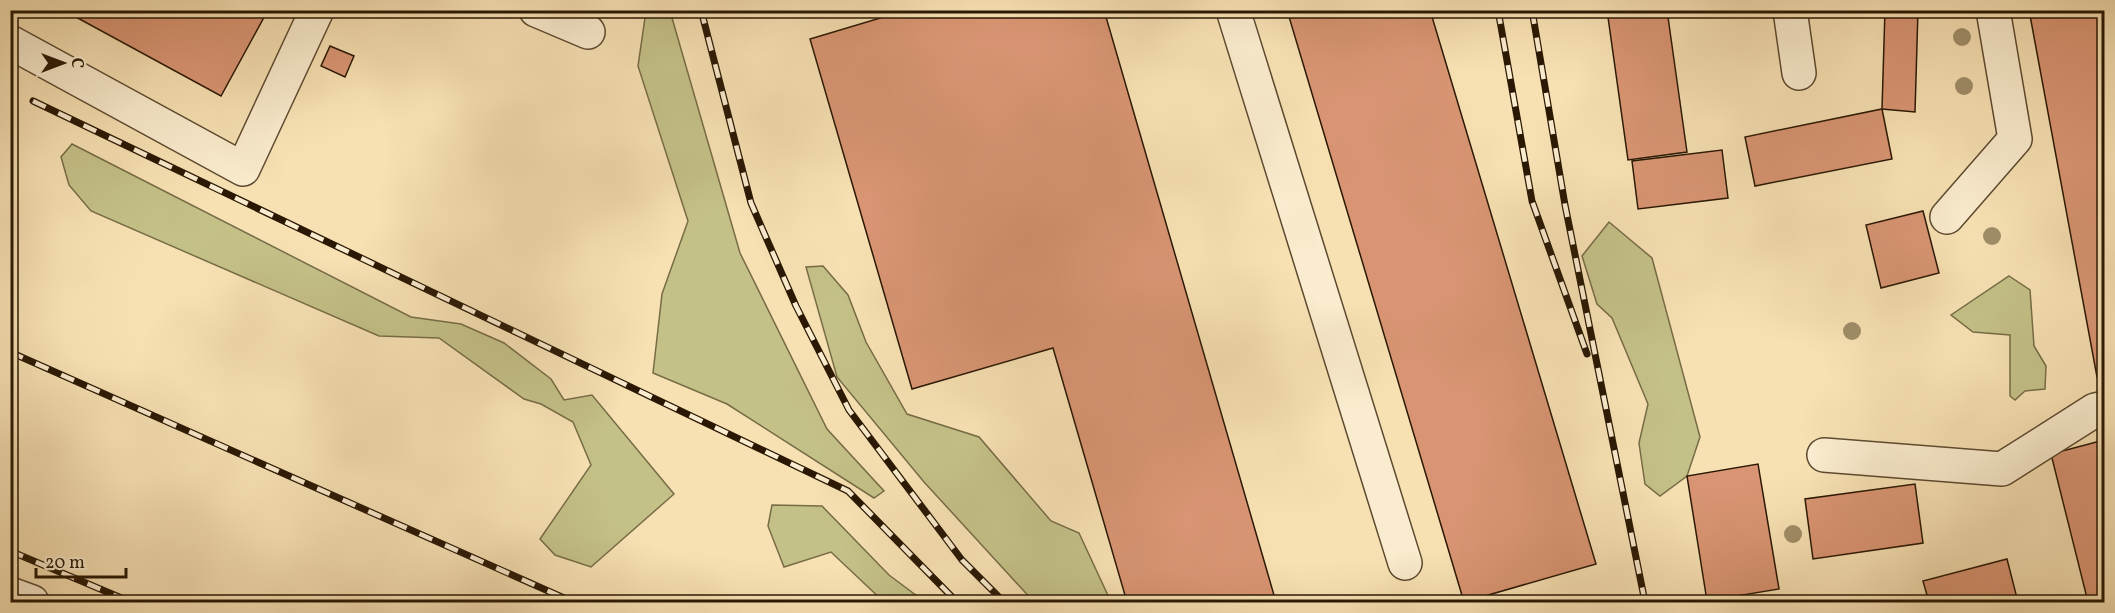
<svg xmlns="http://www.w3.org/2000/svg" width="2115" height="613" viewBox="0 0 2115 613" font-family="Vollkorn,serif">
<rect width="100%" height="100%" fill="#f7e1b3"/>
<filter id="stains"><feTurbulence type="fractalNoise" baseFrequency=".00333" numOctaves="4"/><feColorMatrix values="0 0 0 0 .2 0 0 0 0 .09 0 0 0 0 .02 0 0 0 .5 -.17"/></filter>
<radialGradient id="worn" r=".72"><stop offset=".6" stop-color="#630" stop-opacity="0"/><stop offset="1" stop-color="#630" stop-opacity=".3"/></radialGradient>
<!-- green -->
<g fill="#c4c188" stroke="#776c46" stroke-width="1.5">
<path d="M646,11H670L740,253L827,429L884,491L874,498L727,404L653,373L662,294L688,221L638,66Z"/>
<path d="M72,144L411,317L461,324L504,343L551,379L564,400L592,395L674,494L591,567L555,555L540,539L591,465L573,422L541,404L524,399L439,338L379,336L91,211L69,185L61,157Z"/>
<path d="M1609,222L1652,258L1700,437L1687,476L1660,496L1645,484L1639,443L1648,404L1612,318L1597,304L1582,256Z"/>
<path d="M823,266L848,295L866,342L907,414L979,437L1051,521L1079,533L1111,602H1034L924,482L837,377L806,267Z"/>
<path d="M2009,276L2030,290L2034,346L2046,366L2045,389L2025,391L2015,400L2010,396V335L1973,332L1951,315Z"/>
<path d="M772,505L822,506L889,575L925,602H884L831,552L784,567L768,526Z"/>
</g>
<!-- building -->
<g fill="#d99573" stroke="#2a1804" stroke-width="1.5">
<path d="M63,10H268L221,96Z"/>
<path d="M907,10H1104L1276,602H1127L1053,348L912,389L810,39Z"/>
<path d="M1287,10H1430L1596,564L1464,602Z"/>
<path d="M1607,10H1667L1687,152L1628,160Z"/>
<path d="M1885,10H1918L1915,112L1882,109Z"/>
<path d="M2029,10H2104V376L2097,377Z"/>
<path d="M330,46L354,56L345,77L321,66Z"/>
<path d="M1882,109L1892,159L1755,186L1745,137Z"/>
<path d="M1722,150L1728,198L1638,209L1632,161Z"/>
<path d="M1923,211L1939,273L1881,288L1866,225Z"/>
<path d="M2104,440V602H2088L2051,454Z"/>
<path d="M1758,464L1779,589L1707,601L1687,476Z"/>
<path d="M1915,484L1923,543L1813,559L1805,499Z"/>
<path d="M2007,559L2018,602H1929L1923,581Z"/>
<path d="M1742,595L1743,602H1707V601Z"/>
</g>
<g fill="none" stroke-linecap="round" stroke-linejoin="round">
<!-- minor casing -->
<g stroke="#5d4a30" stroke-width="36">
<g id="minor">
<path d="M536,10L588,32"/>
<path d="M1233,10L1405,563"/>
<path d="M1790,10L1799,73"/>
<path d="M10,42L243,169L317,10"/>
<path d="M1947,217L2015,139L1993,10"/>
<path d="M1824,455L2002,469L2095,410L2104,408"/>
<path d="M10,594L32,602"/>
</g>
</g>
<!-- minor -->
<use href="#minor" stroke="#faecce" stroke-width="33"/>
<!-- rail casing -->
<g stroke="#2a1804" stroke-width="7">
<g id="rail">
<path d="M701,10L751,203L796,306L849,410L962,560L1004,602"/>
<path d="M1498,10L1532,201L1587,354"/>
<path d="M1532,10L1565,205L1645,602"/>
<path d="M33,101L848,491L957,602"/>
<path d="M10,352L573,602"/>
<path d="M10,551L131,602"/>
</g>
</g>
<!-- rail -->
<use href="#rail" stroke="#faecce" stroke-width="4.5" stroke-dasharray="14" stroke-linecap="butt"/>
</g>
<!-- trees -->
<g fill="#a08e69">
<circle cx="1962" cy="37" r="9"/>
<circle cx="1964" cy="86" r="9"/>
<circle cx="1992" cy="236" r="9"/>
<circle cx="1852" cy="331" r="9"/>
<circle cx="1793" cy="534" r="9"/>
</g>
<!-- margin -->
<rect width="2115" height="613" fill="none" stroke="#f7e1b3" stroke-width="36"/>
<rect x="12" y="12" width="2091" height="589" fill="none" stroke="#2a1804" stroke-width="3"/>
<rect x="18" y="18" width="2079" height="577" fill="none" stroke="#2a1804" stroke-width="1.5"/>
<!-- north arrow -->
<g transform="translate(63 63) rotate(90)" stroke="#faecce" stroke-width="4.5" paint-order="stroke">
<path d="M0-4.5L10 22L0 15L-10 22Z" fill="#2a1804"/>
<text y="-9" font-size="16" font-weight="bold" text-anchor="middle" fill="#2a1804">С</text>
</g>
<!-- scale -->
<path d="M36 568v9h90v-9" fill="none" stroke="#2a1804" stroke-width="3"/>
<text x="45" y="568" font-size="18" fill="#2a1804" stroke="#faecce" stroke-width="4.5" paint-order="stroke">20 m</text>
<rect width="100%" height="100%" filter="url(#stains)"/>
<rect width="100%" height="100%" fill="url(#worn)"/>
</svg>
